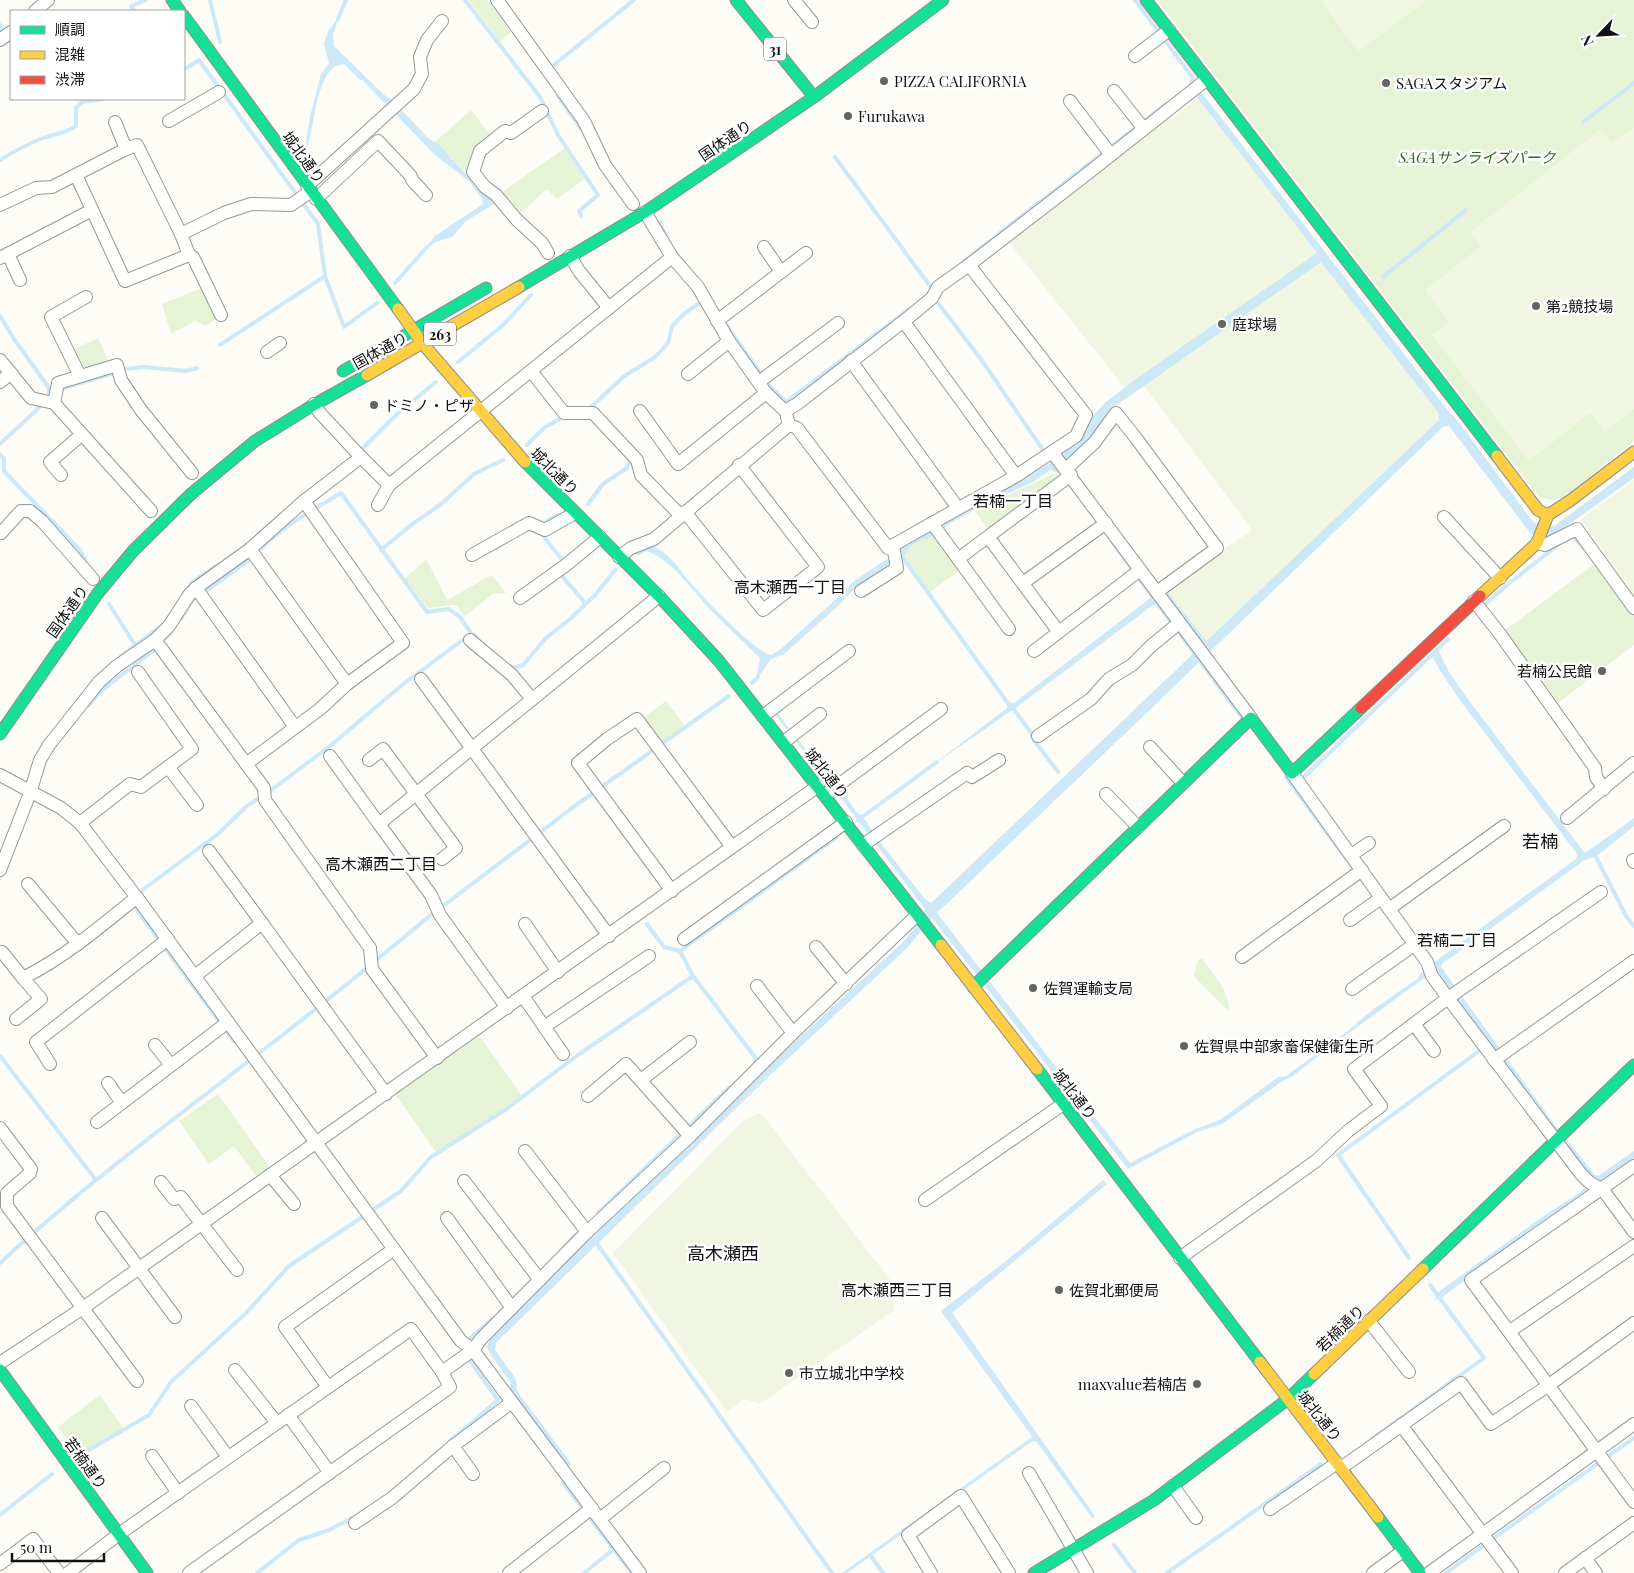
<svg xmlns="http://www.w3.org/2000/svg" width="1634" height="1573" viewBox="0 0 1634 1573" font-family="'Playfair Display','Noto Sans JP',serif">
<rect width="100%" height="100%" fill="#fdfcf7"/>
<!-- green -->
<g fill="#e7f3d7">
<path d="M469,0H488L511,32L500,42Z"/>
<path d="M1157,0H1634V441L1564,497L1553,500L1539,497Z"/>
<path d="M471,110L492,137L476,149L467,173L435,142Z"/>
<path d="M565,148L585,179L557,199L547,189L521,213L502,192Z"/>
<path d="M202,288L216,319L205,326L195,321L171,334L162,304Z"/>
<path d="M98,338L109,362L85,368L74,349Z"/>
<path d="M1053,474L1062,477L990,532L975,511Z"/>
<path d="M933,534L960,570L927,594L896,552L915,539Z"/>
<path d="M426,559L447,600L492,575L506,593L493,594L465,616L456,605L428,608L405,579Z"/>
<path d="M1597,562L1634,613V645L1554,706L1503,632Z"/>
<path d="M666,701L685,726L661,744L642,719Z"/>
<path d="M1202,958C1214,975 1229,990 1229,1012L1194,976L1198,960Z"/>
<path d="M479,1035L522,1096L438,1155L395,1094Z"/>
<path d="M218,1094L271,1169L258,1179L234,1146L209,1164L179,1121Z"/>
<path d="M100,1395L123,1428L79,1456L58,1427Z"/>
</g>
<!-- pitch -->
<g fill="#f0f6e1">
<path d="M1320,0H1427L1358,52Z"/>
<path d="M1198,98L1438,412L1439,420L1203,646L1162,592L1252,530L1144,386L1125,388L1008,241L1165,117L1169,121Z"/>
<path d="M1634,127V409L1605,432L1590,413L1529,461L1432,335L1449,322L1425,290L1481,246L1470,232L1601,129L1612,143Z"/>
<path d="M1634,480V594L1581,519Z"/>
<path d="M761,1113L891,1281L894,1310L760,1404L744,1399L727,1412L613,1253L744,1120Z"/>
</g>
<!-- water -->
<g fill="#cde8f7">
<path d="M340,16L333,34L334,46L383,94L392,100L428,138L438,144L478,187L494,202V204L466,221L452,237L436,242L424,250L435,236L483,204L482,199L470,182L435,155L347,64C340,64 334,66 330,71C314,90 314,134 304,157L310,116L321,74L329,64L324,43L328,31Z"/>
<path d="M1195,84L1449,412L1454,416L1534,523L1554,526L1634,467V478L1551,537L1531,534L1449,426L1443,427L1135,724L937,913L1130,1163L1193,1130L1220,1120L1278,1077L1286,1076L1349,1030L1371,1011L1417,979L1424,970L1433,963L1576,859L1578,855L1462,703L1443,675L1431,655L1438,649L1449,672L1467,698L1584,852L1588,851L1634,818V826L1598,855L1583,861L1442,964L1441,967L1552,1121L1595,1175L1598,1176L1634,1151V1158L1599,1183L1593,1191L1541,1223L1441,1298L1435,1300L1437,1293L1535,1222L1579,1193L1593,1181L1427,976L1326,1050L1293,1076L1281,1082L1222,1124L1197,1132L1128,1169L932,918L907,948L767,1078L496,1343L495,1350L514,1376L517,1385L514,1393L510,1387L511,1383L490,1354L487,1347L493,1333L765,1069L902,943L912,931L925,909L838,794L776,716V714H778L831,782L841,790L857,813L862,815L879,841L925,899L931,903L1439,420L1438,412L1321,262L1111,409L1089,440L1058,466L1061,473L1050,470L1033,482L981,506L947,525C934,544 915,533 903,558H898L858,585L839,605L784,654L771,659L756,680L760,658C743,642 726,625 710,609C691,589 673,561 647,551L639,555L635,554C639,547 647,545 655,547C669,553 679,569 688,580C702,596 753,651 771,655L782,648L835,600L854,581L887,559L904,545L1020,481L1049,463L1080,439L1091,418L1106,402L1140,376L1317,253L1190,88Z"/>
<path d="M1153,596L1157,602V605H1153L1018,706L1015,711H1011L933,765L1007,708V702L1014,703Z"/>
<path d="M1103,1180L1107,1184L952,1313L1095,1516L1092,1518L1036,1441L1031,1442L847,1573H842L1032,1437L1031,1435L941,1311L1006,1261Z"/>
</g>
<g fill="none" stroke-linecap="round" stroke-linejoin="round">
<!-- stream -->
<g stroke="#cde8f7" stroke-width="4">
<path d="M210,0L220,42"/>
<path d="M465,0L540,97L558,135L598,195L579,211L581,216"/>
<path d="M1135,0L1193,78L1191,84"/>
<path d="M134,11L131,6L146,0"/>
<path d="M338,19L346,0"/>
<path d="M0,25L2,29L0,34"/>
<path d="M343,60L361,78"/>
<path d="M184,68H187L199,60L318,224L325,276"/>
<path d="M549,69L634,0"/>
<path d="M558,96L581,129"/>
<path d="M1583,122L1634,83"/>
<path d="M835,157L930,286L935,284"/>
<path d="M0,160C14,151 30,143 46,137C56,134 67,133 76,126V108L82,102L104,99"/>
<path d="M660,222L666,237"/>
<path d="M964,261L1166,104"/>
<path d="M1383,277L1466,210"/>
<path d="M395,283L427,247"/>
<path d="M938,303L983,362L1045,453"/>
<path d="M0,316L14,339L49,388V397"/>
<path d="M726,325L769,385L786,402L909,309"/>
<path d="M220,345L325,276L344,327L377,303"/>
<path d="M458,362L503,325L531,295"/>
<path d="M125,369L144,367L185,371L197,368"/>
<path d="M59,391L64,388L114,373"/>
<path d="M590,408L623,377L655,357L668,343L672,326L685,313L701,302"/>
<path d="M0,444L44,403"/>
<path d="M527,445L545,427L560,419"/>
<path d="M360,451L396,415L436,382"/>
<path d="M0,454L4,459V471L80,550L85,560"/>
<path d="M588,504L603,484L627,468L630,460L628,458"/>
<path d="M542,525L548,520L559,515"/>
<path d="M543,532L544,537L563,561V564"/>
<path d="M1570,537L1573,536L1583,548"/>
<path d="M1112,542L1243,719"/>
<path d="M381,550L411,525L440,505L474,474L503,460"/>
<path d="M257,553C280,527 312,511 341,493L427,612L449,609L460,617L471,633L477,638"/>
<path d="M901,554L903,558L1007,702L1015,711L1030,731L1033,739L1058,772"/>
<path d="M563,571V577L585,603"/>
<path d="M187,590L192,582L218,565"/>
<path d="M1163,594L1165,592L1208,647"/>
<path d="M109,604L135,645"/>
<path d="M1482,607L1507,585L1558,545"/>
<path d="M181,619L191,602L252,558"/>
<path d="M121,656L161,626"/>
<path d="M511,666L513,668L523,665L546,638L570,619L596,594L616,569"/>
<path d="M752,683L758,677"/>
<path d="M88,706L101,691L154,650L170,633"/>
<path d="M1286,777L1347,860"/>
<path d="M1302,779L1448,639"/>
<path d="M858,820L937,762"/>
<path d="M1594,853L1626,916L1634,926"/>
<path d="M140,897L141,891L218,834L247,806L274,788L330,746L402,685L468,636"/>
<path d="M138,903L136,909L234,1041"/>
<path d="M647,924L664,947L680,951L693,976L758,1061L755,1063"/>
<path d="M680,951L837,837"/>
<path d="M374,962L426,919L572,808L729,696"/>
<path d="M0,1056L96,1180"/>
<path d="M598,1213L730,1087"/>
<path d="M595,1241L832,1573"/>
<path d="M565,1246L575,1235"/>
<path d="M1409,1258L1338,1155L1479,1051"/>
<path d="M0,1263C116,1156 247,1067 368,967"/>
<path d="M467,1341L492,1319"/>
<path d="M471,1362L498,1400"/>
<path d="M513,1387L518,1396L569,1464"/>
<path d="M1373,1438L1484,1358L1430,1285"/>
<path d="M451,1440L513,1387V1385"/>
<path d="M82,1454L149,1415L171,1382L245,1314L289,1266L401,1191L431,1157L505,1110L575,1057L693,976"/>
<path d="M1608,1456L1634,1438"/>
<path d="M564,1480L563,1483L632,1573"/>
<path d="M0,1515L52,1474"/>
<path d="M1494,1538L1597,1464"/>
<path d="M1114,1545L1135,1573"/>
<path d="M870,1555L883,1573"/>
<path d="M257,1573L299,1540L329,1530L352,1518"/>
<path d="M584,1573L614,1549"/>
<path d="M1167,1573L1321,1464"/>
<path d="M1446,1573L1484,1545"/>
</g>
<!-- street casing -->
<g stroke="#979795" stroke-width="14">
<g id="street">
<path d="M497,0L584,121L605,165L633,204"/>
<path d="M794,0L812,22"/>
<path d="M35,11L48,0"/>
<path d="M0,40L11,32"/>
<path d="M1135,56L1169,30"/>
<path d="M1114,91L1144,129"/>
<path d="M1070,101L1111,155"/>
<path d="M542,111L511,133L505,131L480,151L473,172L485,187L496,195L517,220L542,243L548,253"/>
<path d="M169,121L219,92"/>
<path d="M115,122L126,149"/>
<path d="M76,175L125,281L189,255L181,234"/>
<path d="M307,186L414,89L422,74L420,57L427,40L442,21"/>
<path d="M316,199L378,141L410,175L413,181L426,195"/>
<path d="M0,205L36,188L52,187L126,149L137,145L181,234L224,213L251,204L291,205L311,191"/>
<path d="M645,212L672,257L698,287L729,341L766,393L785,411L797,404L909,317L932,298L938,287L969,265L1078,181L1206,80"/>
<path d="M764,247L781,272"/>
<path d="M8,254L20,280"/>
<path d="M189,255L193,257L221,315"/>
<path d="M570,256L579,271L609,308"/>
<path d="M0,258L92,210"/>
<path d="M717,321L806,253"/>
<path d="M904,322L1016,476"/>
<path d="M267,352L280,343"/>
<path d="M0,360L31,398L54,403L151,511"/>
<path d="M851,361L958,508"/>
<path d="M531,371L564,413H593L637,460L641,475L681,516"/>
<path d="M688,374L729,341"/>
<path d="M80,376L51,317L86,297"/>
<path d="M0,382L11,373"/>
<path d="M759,382L838,323"/>
<path d="M54,403L58,383L117,365L121,380L141,410L192,473"/>
<path d="M314,404L320,413L361,457"/>
<path d="M640,411L678,464L766,393"/>
<path d="M789,425L797,428L888,548L1016,476L1076,436L1086,415L969,265"/>
<path d="M1052,452L1251,718"/>
<path d="M1066,469L1094,443L1116,413L1136,438L1217,548L1157,592"/>
<path d="M61,475L50,462L81,435"/>
<path d="M378,505L389,485L672,257"/>
<path d="M685,512L763,610L818,567L739,465"/>
<path d="M1444,517L1500,578"/>
<path d="M932,523L1009,629"/>
<path d="M1,533L21,511H30L42,521L93,579"/>
<path d="M989,538L1058,631"/>
<path d="M1537,543L1545,545L1577,529L1634,608"/>
<path d="M250,549L347,684"/>
<path d="M472,555L529,523L545,530L575,513"/>
<path d="M619,557L631,548L654,539L789,425L787,417"/>
<path d="M958,559L1071,475"/>
<path d="M1023,583L1106,523"/>
<path d="M196,588L295,727"/>
<path d="M861,591L897,568L893,546"/>
<path d="M520,598L566,565L600,537"/>
<path d="M1474,601L1500,634L1595,768L1596,777L1604,789"/>
<path d="M155,640L264,788L265,800L370,948L372,969L437,1058"/>
<path d="M470,640L512,675L532,699"/>
<path d="M1034,651L1140,570"/>
<path d="M421,679L609,936"/>
<path d="M763,716L849,651"/>
<path d="M1038,736L1091,699L1109,679L1132,665L1151,646L1179,623"/>
<path d="M784,742L820,714"/>
<path d="M1150,747L1183,783"/>
<path d="M330,756L379,824"/>
<path d="M369,760L383,749L456,848L442,859"/>
<path d="M246,764L320,709L347,684L403,643L304,501"/>
<path d="M168,767L197,805"/>
<path d="M1292,773L1427,962L1432,976L1448,998L1581,1174L1589,1182L1603,1190L1634,1232"/>
<path d="M0,775L61,808L80,823L141,903L461,1341L473,1350L640,1573"/>
<path d="M1106,794L1138,827"/>
<path d="M825,795L941,709"/>
<path d="M1567,818L1634,763"/>
<path d="M80,823L130,784L141,787L192,749L138,672"/>
<path d="M863,845L967,773L972,777L999,760"/>
<path d="M209,851L262,923"/>
<path d="M1351,855L1369,843"/>
<path d="M1633,860L1634,862"/>
<path d="M0,870L30,793L40,760L49,745L99,682L117,666L155,640L169,626L189,595L196,588L250,549L304,501L361,457L389,485"/>
<path d="M28,884L78,944"/>
<path d="M672,891L578,763L607,739L637,719L732,847"/>
<path d="M1389,909L1504,826"/>
<path d="M1350,920L1381,898"/>
<path d="M525,924L558,972"/>
<path d="M684,939L846,822"/>
<path d="M816,947L846,984"/>
<path d="M2,952L23,978"/>
<path d="M1242,957L1362,870"/>
<path d="M195,976L262,923L386,1094"/>
<path d="M757,986L793,1033"/>
<path d="M1352,989L1415,944"/>
<path d="M523,996L563,1054"/>
<path d="M507,1008L440,915L431,895L379,824L659,596"/>
<path d="M16,1019L41,999L23,978C65,957 100,927 137,897"/>
<path d="M1414,1024L1434,1051"/>
<path d="M544,1027L649,956"/>
<path d="M155,1045L171,1065"/>
<path d="M1494,1060L1634,961"/>
<path d="M50,1064L36,1042L168,939"/>
<path d="M641,1080L690,1042"/>
<path d="M108,1083L122,1103"/>
<path d="M588,1096L626,1064L690,1136"/>
<path d="M97,1122L228,1022"/>
<path d="M0,1128L31,1169L30,1173L7,1193V1206L137,1381"/>
<path d="M525,1151L587,1232"/>
<path d="M1634,1166L1471,1280L1634,1502"/>
<path d="M270,1175L294,1204"/>
<path d="M464,1181L540,1280"/>
<path d="M161,1182L174,1199L181,1197L237,1270"/>
<path d="M925,1200L1063,1104"/>
<path d="M102,1218L175,1317"/>
<path d="M447,1218L512,1308"/>
<path d="M1180,1258L1316,1161L1348,1131L1381,1106L1354,1069L1448,998L1601,892"/>
<path d="M1369,1321L1409,1372"/>
<path d="M1510,1331L1634,1246"/>
<path d="M0,1363L83,1308L818,786"/>
<path d="M235,1370L277,1423"/>
<path d="M328,1387L285,1327L394,1249"/>
<path d="M191,1406L228,1457"/>
<path d="M288,1415L330,1473"/>
<path d="M1401,1425L1512,1573"/>
<path d="M453,1446L473,1474"/>
<path d="M152,1456L178,1493"/>
<path d="M1341,1468L1461,1383L1491,1424L1549,1385L1634,1323"/>
<path d="M1029,1473L1087,1573"/>
<path d="M1173,1486L1196,1518"/>
<path d="M1270,1509L1337,1463"/>
<path d="M600,1519L664,1468"/>
<path d="M355,1523L392,1498L453,1446L512,1402"/>
<path d="M1585,1558L1596,1573"/>
<path d="M0,1564L33,1539L59,1573"/>
<path d="M68,1573L119,1534L411,1329L442,1372L473,1350L481,1339L587,1232L690,1136L793,1033L916,916"/>
<path d="M189,1573L450,1387L442,1372"/>
<path d="M509,1573L592,1508"/>
<path d="M931,1573L908,1535L961,1496L1009,1573"/>
<path d="M1373,1573L1403,1551"/>
<path d="M1429,1573L1634,1424"/>
<path d="M1565,1573L1634,1523"/>
</g>
</g>
<!-- fast casing -->
<g stroke="#8e8d8b" stroke-width="13">
<g id="fast">
<path d="M172,0L180,11"/>
<path d="M736,0L814,97"/>
<path d="M1146,0L1497,456"/>
<path d="M184,16L398,309"/>
<path d="M519,287L645,212L814,97L943,0"/>
<path d="M343,371L486,288"/>
<path d="M525,462L659,596L719,661L941,945"/>
<path d="M0,734L98,593L133,551L191,494L255,441L310,407L367,375"/>
<path d="M973,987L1251,718L1292,773L1361,708"/>
<path d="M1037,1069L1260,1362"/>
<path d="M1423,1269L1634,1065"/>
<path d="M0,1370L147,1573"/>
<path d="M1378,1517L1420,1573"/>
<path d="M1034,1573L1154,1500L1288,1399L1314,1374"/>
</g>
</g>
<!-- slow casing -->
<g stroke="#8e8d8b" stroke-width="13">
<g id="slow">
<path d="M398,309L423,344L525,462"/>
<path d="M367,375L519,287"/>
<path d="M1497,456L1538,510L1548,515"/>
<path d="M1480,596L1537,543L1548,515L1571,500L1634,452"/>
<path d="M941,945L1037,1069"/>
<path d="M1260,1362L1378,1517"/>
<path d="M1314,1374L1423,1269"/>
</g>
</g>
<!-- jam casing -->
<g stroke="#8e8d8b" stroke-width="13">
<path id="jam" d="M1361,708L1480,596"/>
</g>
<!-- street -->
<use href="#street" stroke="#fffffe" stroke-width="12"/>
<!-- fast -->
<use href="#fast" stroke="#16e098" stroke-width="11"/>
<!-- slow -->
<use href="#slow" stroke="#ffcf43" stroke-width="11"/>
<!-- jam -->
<use href="#jam" stroke="#f24e42" stroke-width="11"/>
</g>
<!-- markers -->
<g fill="#646362" stroke="#fff" stroke-width="2">
<circle cx="884" cy="81" r="5"/>
<circle cx="1386" cy="83" r="5"/>
<circle cx="848" cy="116" r="5"/>
<circle cx="1536" cy="306" r="5"/>
<circle cx="1222" cy="324" r="5"/>
<circle cx="374" cy="405" r="5"/>
<circle cx="1602" cy="671" r="5"/>
<circle cx="1033" cy="988" r="5"/>
<circle cx="1184" cy="1046" r="5"/>
<circle cx="1059" cy="1290" r="5"/>
<circle cx="789" cy="1373" r="5"/>
<circle cx="1197" cy="1384" r="5"/>
</g>
<g text-anchor="middle" dominant-baseline="central" stroke-width="5" stroke-linejoin="round" paint-order="stroke">
<!-- shield labels -->
<g fill="#fff" stroke="#585858" stroke-width="1">
<rect x="764" y="37.5" width="22" height="23" rx="4"/>
<rect x="424" y="322.5" width="32" height="23" rx="4"/>
</g>
<g font-size="14" font-weight="bold" fill="#111">
<text x="775" y="49">31</text>
<text x="440" y="334">263</text>
</g>
<!-- poi labels -->
<g font-size="15" fill="#111" stroke="#fff" text-anchor="start">
<text x="894" y="81">PIZZA CALIFORNIA</text>
<text x="1396" y="83">SAGAスタジアム</text>
<text x="858" y="116">Furukawa</text>
<text x="1546" y="306">第2競技場</text>
<text x="1232" y="324">庭球場</text>
<text x="384" y="405">ドミノ・ピザ</text>
<text x="1592" y="671" text-anchor="end">若楠公民館</text>
<text x="1043" y="988">佐賀運輸支局</text>
<text x="1194" y="1046">佐賀県中部家畜保健衛生所</text>
<text x="1069" y="1290">佐賀北郵便局</text>
<text x="799" y="1373">市立城北中学校</text>
<text x="1187" y="1384" text-anchor="end">maxvalue若楠店</text>
</g>
<!-- street labels -->
<g font-size="15" fill="#111" stroke="#fff">
<text transform="translate(725 140) rotate(-34)">国体通り</text>
<text transform="translate(304 157) rotate(54)">城北通り</text>
<text transform="translate(380 350) rotate(-29)">国体通り</text>
<text transform="translate(555 471) rotate(45)">城北通り</text>
<text transform="translate(67 611) rotate(-55)">国体通り</text>
<text transform="translate(827 773) rotate(52)">城北通り</text>
<text transform="translate(1075 1094) rotate(52)">城北通り</text>
<text transform="translate(1340 1328) rotate(-44)">若楠通り</text>
<text transform="translate(1320 1416) rotate(52)">城北通り</text>
<text transform="translate(86 1463) rotate(54)">若楠通り</text>
</g>
<!-- park labels -->
<g font-size="15" font-style="italic" fill="#2f6b1f" stroke="#fff">
<text x="1477" y="157">SAGAサンライズパーク</text>
</g>
<!-- neighbourhood labels -->
<g font-size="16" fill="#111" stroke="#fff">
<text x="1013" y="500">若楠一丁目</text>
<text x="790" y="586">高木瀬西一丁目</text>
<text x="381" y="863">高木瀬西二丁目</text>
<text x="1457" y="939">若楠二丁目</text>
<text x="897" y="1289">高木瀬西三丁目</text>
</g>
<!-- quarter labels -->
<g font-size="18" fill="#111" stroke="#fff">
<text x="1540" y="841">若楠</text>
<text x="723" y="1253">高木瀬西</text>
</g>
</g>
<!-- legend -->
<rect x="10" y="10" width="175" height="90" fill="#ffffff" stroke="#a0a0a0"/>
<rect x="20" y="26" width="25" height="8" fill="#16e098" stroke="#a0a0a0"/>
<text x="55" y="35" font-size="15" fill="#111111">順調</text>
<rect x="20" y="51" width="25" height="8" fill="#ffcf43" stroke="#a0a0a0"/>
<text x="55" y="60" font-size="15" fill="#111111">混雑</text>
<rect x="20" y="76" width="25" height="8" fill="#f24e42" stroke="#a0a0a0"/>
<text x="55" y="85" font-size="15" fill="#111111">渋滞</text>
<!-- north arrow -->
<g transform="translate(1599 35) rotate(245)" stroke="#ffffff" stroke-width="4" paint-order="stroke">
<path d="M0-4L9 19L0 12L-9 19Z" fill="#111111"/>
<text y="-8" font-size="14" font-weight="bold" text-anchor="middle" fill="#111111">N</text>
</g>
<!-- scale -->
<path d="M12 1553v8h92v-8" fill="none" stroke="#111111" stroke-width="2.5"/>
<text x="20" y="1553" font-size="15" fill="#111111" stroke="#ffffff" stroke-width="4" paint-order="stroke">50 m</text>
</svg>
